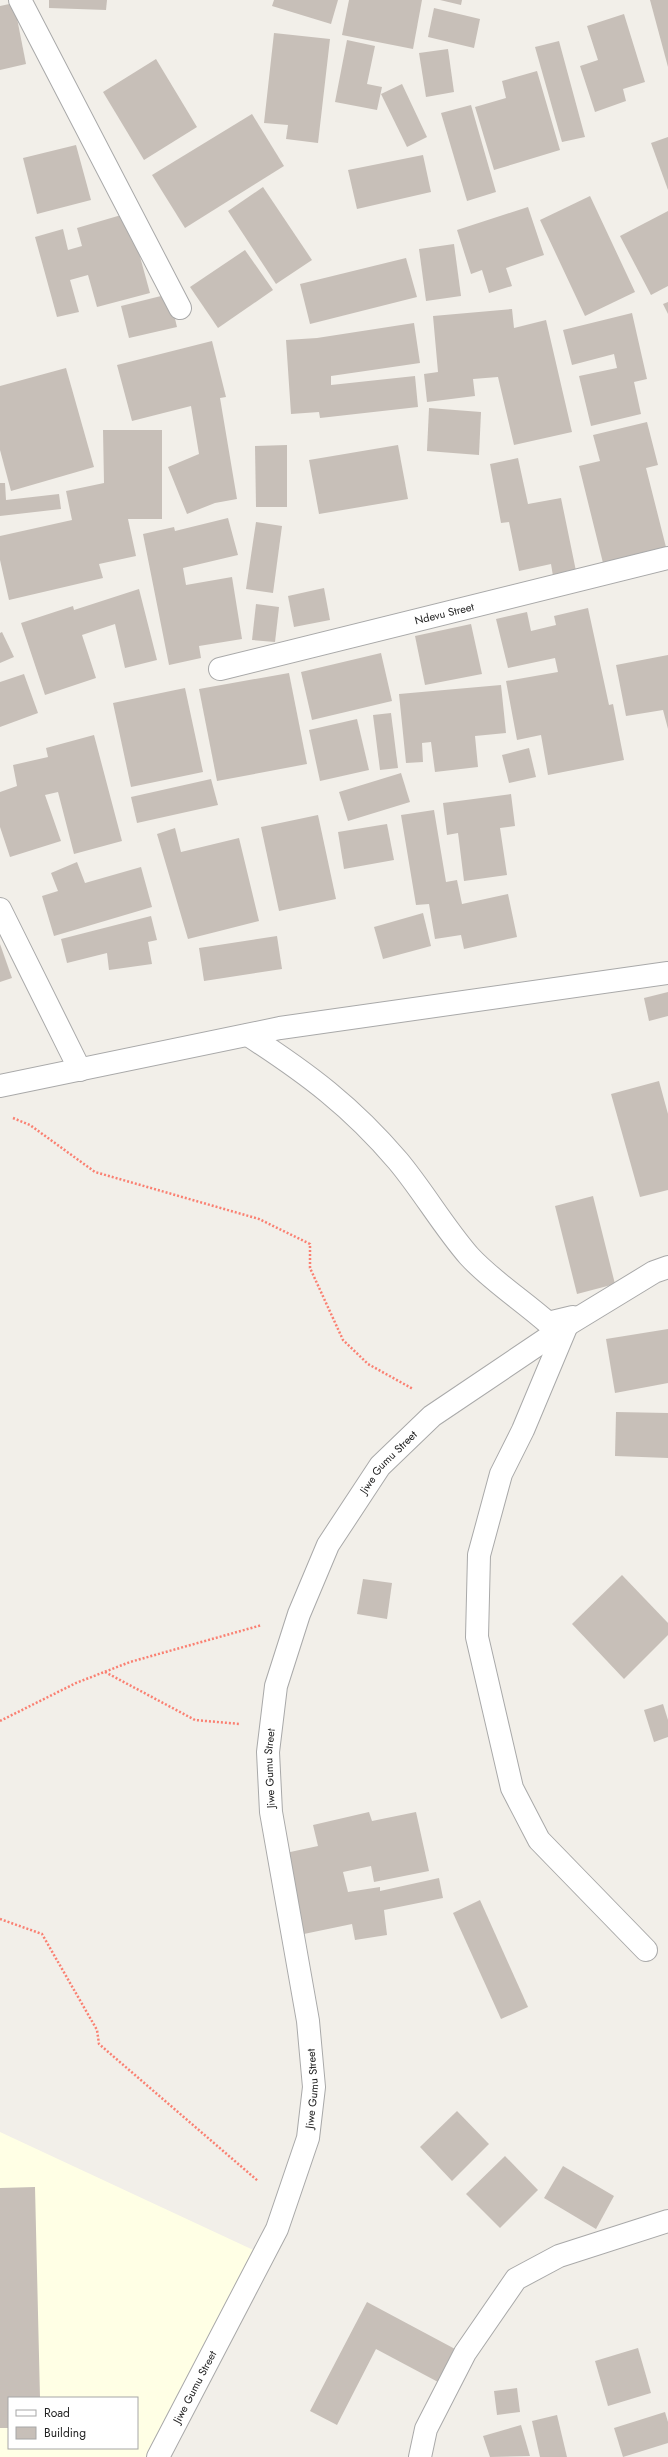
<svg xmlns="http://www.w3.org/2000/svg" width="668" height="2457" viewBox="0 0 668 2457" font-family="Jost,sans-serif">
<rect width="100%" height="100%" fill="#f2efe9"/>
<!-- education -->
<path fill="#ffffe5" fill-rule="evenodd" d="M0,2132L262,2254L169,2457H0ZM9,2398H137V2448H9Z"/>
<!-- building -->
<g fill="#c7bfb8">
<path d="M49,0H107L106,10L49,8Z"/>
<path d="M274,0H338L331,24L272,6Z"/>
<path d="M349,0H422L413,49L342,35Z"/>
<path d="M440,0H462L461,5Z"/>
<path d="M650,0H668V67Z"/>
<path d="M14,3L26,64L0,70V6Z"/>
<path d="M434,8L480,19L474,48L428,37Z"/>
<path d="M624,14L645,82L623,89L626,101L595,112L580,66L598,60L587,26Z"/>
<path d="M274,33L330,39L318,143L286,139L288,125L264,123Z"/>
<path d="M347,40L375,46L367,84L382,87L377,110L335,102Z"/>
<path d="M559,41L585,137L562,142L535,47Z"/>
<path d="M448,49L454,92L426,97L419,53Z"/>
<path d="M156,59L197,127L144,160L103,92Z"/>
<path d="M537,71L560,150L494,170L475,107L506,98L502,81Z"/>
<path d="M402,84L427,137L407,147L381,94Z"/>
<path d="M471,105L496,192L467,201L441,113Z"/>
<path d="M252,114L284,166L185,228L152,175Z"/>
<path d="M668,137V190L651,143Z"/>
<path d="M76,145L91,200L37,214L23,158Z"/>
<path d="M423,155L431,192L357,209L348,170Z"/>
<path d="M263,187L312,260L276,284L228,211Z"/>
<path d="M590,196L635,292L585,316L540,220Z"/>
<path d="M528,207L544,255L506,268L512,286L489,293L482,270L471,274L457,230Z"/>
<path d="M668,211V286L651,295L620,236Z"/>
<path d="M128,213L150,293L97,307L88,275L70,280L79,312L57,317L35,237L63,229L68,250L82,246L77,228Z"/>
<path d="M454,244L461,296L426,301L419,249Z"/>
<path d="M245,250L273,290L218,328L190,287Z"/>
<path d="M406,258L417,297L310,324L300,284Z"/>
<path d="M169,294L177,327L129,338L121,306Z"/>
<path d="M668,302V314L663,304Z"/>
<path d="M512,309L514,328L546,320L572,432L514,445L498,377L473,379L475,396L427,402L424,374L438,372L433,316Z"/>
<path d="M632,313L647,379L634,382L641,414L591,426L579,376L617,368L614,354L572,365L563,330Z"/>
<path d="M414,323L420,363L331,376V385L415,376L418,407L320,418L319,412L291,414L286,340L317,338Z"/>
<path d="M212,341L226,397L220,398L237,499L215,503L187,514L168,467L199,454L191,406L132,421L117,365Z"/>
<path d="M66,368L94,467L11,491L0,450V386Z"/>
<path d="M429,408L481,412L479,455L427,451Z"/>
<path d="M647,422L658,465L646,468L667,551L604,567L579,466L600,461L593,435Z"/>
<path d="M103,430H162V519H128L136,556L99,564L103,578L9,600L0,560V536L72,520L66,491L104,483Z"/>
<path d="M287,445V507H256L255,446Z"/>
<path d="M398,445L408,499L319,514L309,460Z"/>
<path d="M518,458L528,504L561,498L576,571L553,576L551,564L519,571L509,522L501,523L490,464Z"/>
<path d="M0,483H5L6,500L59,494L61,509L0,516Z"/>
<path d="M228,518L238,555L183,568L186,585L232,577L242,639L199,646L201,658L169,665L143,534L174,527L175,531Z"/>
<path d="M256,522L282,526L273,593L246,589Z"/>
<path d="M324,588L330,620L294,627L288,596Z"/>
<path d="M139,589L157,660L125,668L115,624L82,635L96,678L45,695L21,623L73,606L74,610Z"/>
<path d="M256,604L279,607L275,642L252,640Z"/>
<path d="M588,608L609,705L613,704L624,760L548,775L541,735L517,740L506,681L558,672L555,658L508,668L496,619L527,612L531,631L556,625L554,616Z"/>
<path d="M471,624L482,674L425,685L415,636Z"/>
<path d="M2,632L14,657L0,663V633Z"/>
<path d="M381,653L392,701L312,720L301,672Z"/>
<path d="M668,655V729L663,710L626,716L616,665Z"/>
<path d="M289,673L307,764L217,781L199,689Z"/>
<path d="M24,674L38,713L0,727V682Z"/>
<path d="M501,685L506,733L475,736L478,767L435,772L431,742L422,743L423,762L406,763L399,694Z"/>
<path d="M185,688L203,772L131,787L113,703Z"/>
<path d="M391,713L398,768L380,770L373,715Z"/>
<path d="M357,719L369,770L320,781L309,730Z"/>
<path d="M94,735L122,841L74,854L58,792L45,795L61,841L10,857L0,827V792L17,786L13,765L48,757L46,748Z"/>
<path d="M529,748L536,777L509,783L502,755Z"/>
<path d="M401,773L410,802L348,821L339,792Z"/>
<path d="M211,779L218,805L137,823L131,797Z"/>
<path d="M511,794L515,826L500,828L507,875L464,881L458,833L447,835L443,803Z"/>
<path d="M434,810L446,882L457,880L462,904L508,894L517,937L464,949L461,935L435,939L429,904L416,905L401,815Z"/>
<path d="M318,815L336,899L279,911L261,827Z"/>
<path d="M387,824L394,860L344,869L338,832Z"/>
<path d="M175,828L181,852L239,838L259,921L188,939L157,834Z"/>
<path d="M77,862L85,883L141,867L152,907L54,936L42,896L58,891L51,873Z"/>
<path d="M423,913L431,946L383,959L374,927Z"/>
<path d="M151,916L157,940L148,942L152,964L109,970L107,953L67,963L61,939Z"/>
<path d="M277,936L282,969L204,981L199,948Z"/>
<path d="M0,944L12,978L0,982Z"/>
<path d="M668,992V1016L649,1021L644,998Z"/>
<path d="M659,1081L668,1114V1190L640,1197L611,1094Z"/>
<path d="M593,1196L615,1284L577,1294L555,1206Z"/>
<path d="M668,1329V1383L615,1393L606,1339Z"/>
<path d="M616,1412L668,1413V1458L615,1456Z"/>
<path d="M622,1575L668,1623V1635L624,1679L572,1624Z"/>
<path d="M363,1579L392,1583L387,1619L357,1614Z"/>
<path d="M663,1704L668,1720V1737L654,1742L644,1710Z"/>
<path d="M369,1812L372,1821L416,1812L429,1871L374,1882L371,1866L343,1872L348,1892L380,1887V1891L439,1878L443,1898L384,1910L387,1935L355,1940L352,1924L299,1935L281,1854L318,1846L313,1825Z"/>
<path d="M480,1900L528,2007L501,2019L453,1913Z"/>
<path d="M457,2111L489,2144L452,2181L420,2147Z"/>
<path d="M505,2156L538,2190L500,2228L466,2194Z"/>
<path d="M563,2166L614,2196L596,2229L544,2198Z"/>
<path d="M35,2187L40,2398H9V2428H0V2188Z"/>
<path d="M367,2302L455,2349L438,2382L376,2349L337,2425L310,2411Z"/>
<path d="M638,2348L651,2393L608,2406L595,2361Z"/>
<path d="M517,2388L520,2412L497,2415L494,2391Z"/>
<path d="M665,2412L668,2422V2443L623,2457L614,2428Z"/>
<path d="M557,2415L567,2457H540L532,2421Z"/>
<path d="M521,2425L530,2456L490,2457L483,2436Z"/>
</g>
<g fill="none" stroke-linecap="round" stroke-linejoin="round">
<!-- minor casing -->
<g stroke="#a9a9a9" stroke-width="24">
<g id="minor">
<path d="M20,0L180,308"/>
<path id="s1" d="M220,669L668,558"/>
<path d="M0,909L80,1070"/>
<path d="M248,1035C308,1074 351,1106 398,1161C423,1191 443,1226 469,1256C492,1281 522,1300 548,1323L573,1317"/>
<path d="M0,1086L280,1028L668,973"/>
<path d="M567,1325L523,1430L501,1474L479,1555L477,1637L512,1788L539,1840L646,1950"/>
<path id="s2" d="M158,2457L277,2229L308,2138L314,2087L308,2021L271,1812L268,1752L276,1686L299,1614L328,1545L380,1466L432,1416L567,1325L654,1272L668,1267"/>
<path d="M420,2457L426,2429L465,2353L516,2279L559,2256L668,2221"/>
</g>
</g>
<!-- path -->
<g stroke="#fa8072" stroke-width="2.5" stroke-dasharray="2 2" stroke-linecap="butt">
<path d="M13,1118L30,1125L95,1172L259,1219L310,1244V1268L343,1340L368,1364L413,1389"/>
<path d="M105,1672L195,1720L240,1724"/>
<path d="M0,1721L76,1683L130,1662L262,1625"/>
<path d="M0,1919L42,1934L97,2030L99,2044L258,2181"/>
</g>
<!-- minor -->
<use href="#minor" stroke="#fff" stroke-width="22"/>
</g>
<g text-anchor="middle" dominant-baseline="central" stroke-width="4" stroke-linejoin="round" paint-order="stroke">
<!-- street labels -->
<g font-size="11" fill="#222" stroke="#fff">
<text stroke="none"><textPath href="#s1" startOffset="231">Ndevu Street</textPath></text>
<text stroke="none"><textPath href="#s2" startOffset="1063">Jiwe Gumu Street</textPath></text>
<text stroke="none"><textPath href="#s2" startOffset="727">Jiwe Gumu Street</textPath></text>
<text stroke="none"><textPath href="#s2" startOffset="403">Jiwe Gumu Street</textPath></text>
<text stroke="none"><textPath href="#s2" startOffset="79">Jiwe Gumu Street</textPath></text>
</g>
</g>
<!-- legend -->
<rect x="8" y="2397" width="130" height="52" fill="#ffffff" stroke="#a7a7a7"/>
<rect x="16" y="2410" width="20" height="6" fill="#ffffff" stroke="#a7a7a7"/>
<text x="44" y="2417" font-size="12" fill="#222222">Road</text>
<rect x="16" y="2427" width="20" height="12" fill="#c7bfb8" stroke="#a7a7a7"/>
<text x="44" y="2437" font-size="12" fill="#222222">Building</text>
</svg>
